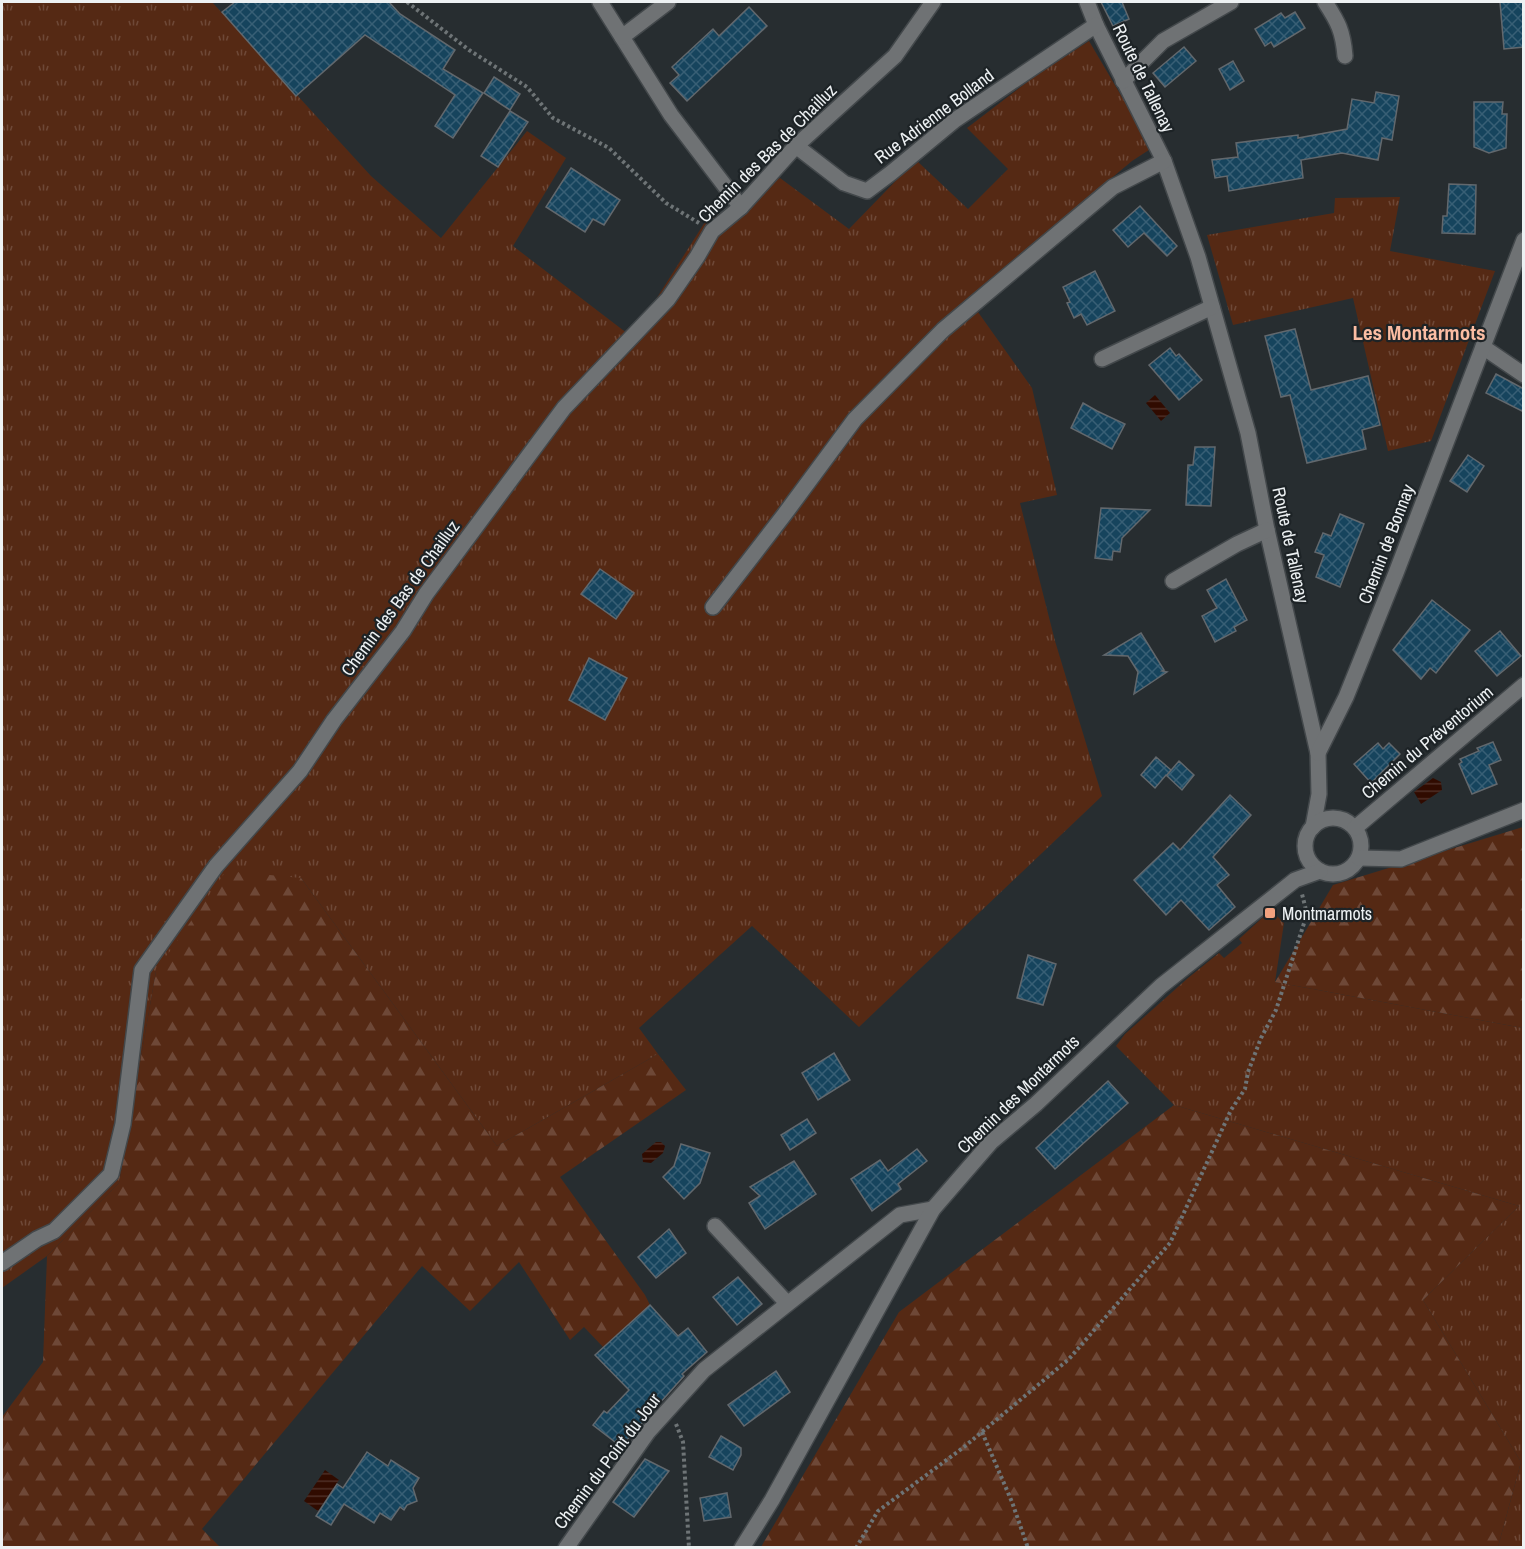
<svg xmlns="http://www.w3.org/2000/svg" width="1525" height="1549" viewBox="0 0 1525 1549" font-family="'Archivo Narrow',sans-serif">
<defs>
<pattern id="grass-tufts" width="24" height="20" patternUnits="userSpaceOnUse" patternTransform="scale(1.5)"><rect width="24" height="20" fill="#552914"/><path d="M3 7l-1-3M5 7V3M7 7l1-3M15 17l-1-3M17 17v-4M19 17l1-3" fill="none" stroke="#6e4837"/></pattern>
<pattern id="forest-firs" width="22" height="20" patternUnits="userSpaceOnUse" patternTransform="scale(1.5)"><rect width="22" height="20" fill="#552914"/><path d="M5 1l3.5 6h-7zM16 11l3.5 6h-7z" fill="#6e4837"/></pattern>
<pattern id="water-rules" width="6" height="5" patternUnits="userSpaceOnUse" patternTransform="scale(1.5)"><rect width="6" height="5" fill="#300b00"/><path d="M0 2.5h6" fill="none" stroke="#4e2f26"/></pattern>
<pattern id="building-cross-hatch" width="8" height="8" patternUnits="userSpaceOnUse" patternTransform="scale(1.5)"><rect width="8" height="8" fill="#16445d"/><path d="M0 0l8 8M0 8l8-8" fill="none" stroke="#385f75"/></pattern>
</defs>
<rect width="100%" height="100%" fill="#272d30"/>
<!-- grass -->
<g fill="url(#grass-tufts)">
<path d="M2,2H212L371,176L441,238L527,131L566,158L513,246L632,337L705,222L780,178L849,229L916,160L968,209L1008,169L967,128L1035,76L1089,41L1152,148L1132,161L968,298L1032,388L1057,495L1020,503L1055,641L1102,796L859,1027L752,926L639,1028L658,1054L497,1146L301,878L156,971L119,1183L47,1256L2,1288Z"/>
<path d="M1400,197L1390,251L1495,271L1431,441L1388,451L1353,298L1233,325L1207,235L1334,213L1335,198Z"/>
<path d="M1271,910L1284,923L1275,982L1523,1028V1547H1498L1521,1462L1423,1300L1519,1206L1174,1105L1116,1046L1125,1034L1188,978L1219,953L1224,958L1242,943L1239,939Z"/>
</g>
<!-- forest -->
<g fill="url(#forest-firs)">
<path d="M1523,827V1028L1275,982L1333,885Z"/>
<path d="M226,871L301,878L497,1146L658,1054L686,1090L560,1177L645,1295L650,1305L603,1347L584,1327L570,1340L519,1262L470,1311L422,1266L202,1529L220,1547L2,1548V1417L43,1362L47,1256L119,1183L156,971Z"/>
<path d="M1174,1105L1519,1206L1423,1300L1521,1462L1498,1547H761L899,1312Z"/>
</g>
<!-- water -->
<g fill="url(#water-rules)">
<path d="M1155,395L1170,413L1161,421L1146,403Z"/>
<path d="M1433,778L1441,782L1442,790L1421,804L1414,792Z"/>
<path d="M656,1142H661L665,1146L663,1153L651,1163L643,1162L642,1154Z"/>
<path d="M325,1470L339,1480L318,1511L304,1501Z"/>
</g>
<!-- building -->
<g fill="url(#building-cross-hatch)" stroke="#62686d" stroke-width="1.5">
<path d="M235,2H389L400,14L455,50L443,69L483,93L453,138L435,126L455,95L365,35L296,96L222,12Z"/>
<path d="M1101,2H1122L1129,19L1113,26Z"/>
<path d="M1500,2H1524V47L1504,49Z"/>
<path d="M749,7L767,26L687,101L670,83L679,75L672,67L713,29L719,36Z"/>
<path d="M1295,12L1305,28L1274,47L1271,42L1265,46L1255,29L1281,13L1285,18Z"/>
<path d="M1184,47L1196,61L1165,87L1153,73Z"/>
<path d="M1233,61L1244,81L1230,90L1219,69Z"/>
<path d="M494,77L520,94L510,110L484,93Z"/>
<path d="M1376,92L1399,96L1392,140L1382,138L1378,160L1342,153L1301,160L1303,178L1229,191L1227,176L1215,178L1212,160L1238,157L1236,143L1298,135V138L1347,129L1352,99L1374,103Z"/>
<path d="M1474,102H1503L1502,114H1507L1506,148L1489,153L1474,147Z"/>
<path d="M510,111L528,122L498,167L481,156Z"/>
<path d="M571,168L620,200L604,225L593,219L585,232L546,207Z"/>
<path d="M1449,184L1476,185L1475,234L1442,233L1443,216H1447Z"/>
<path d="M1140,206L1177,246L1167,256L1144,233L1128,247L1113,230Z"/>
<path d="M1095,271L1115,311L1087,325L1081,314L1074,318L1067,303L1070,302L1063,287Z"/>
<path d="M1295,329L1311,390L1368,376L1380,425L1362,430L1366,449L1307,463L1290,395L1281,397L1265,336Z"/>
<path d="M1170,348L1176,356L1179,354L1202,380L1179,400L1149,365Z"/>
<path d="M1496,374L1524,389V412L1486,393Z"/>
<path d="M1083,403L1097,411L1125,424L1112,449L1071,428Z"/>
<path d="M1195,447H1215L1211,506L1186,505L1188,465H1193Z"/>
<path d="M1468,455L1484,466L1467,492L1450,481Z"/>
<path d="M1101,508L1150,510L1122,538L1120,552L1113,551L1112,560L1095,558Z"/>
<path d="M1340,514L1364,524L1340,587L1316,577L1324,555L1315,552L1323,533L1331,536Z"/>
<path d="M600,569L634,593L616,619L581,594Z"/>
<path d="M1226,579L1247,620L1234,627L1236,631L1215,642L1202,616L1217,608L1207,590Z"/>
<path d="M1432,600L1470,630L1436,673L1430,668L1421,679L1393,650Z"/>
<path d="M1500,631L1521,656L1497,676L1475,651Z"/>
<path d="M1141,633L1164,670L1162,671L1167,672L1134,694L1138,672L1128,656L1104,655Z"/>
<path d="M589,658L627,678L605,720L569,700Z"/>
<path d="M1493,742L1501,760L1489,765L1497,784L1472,794L1459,764L1462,762L1460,759L1479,751L1477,748Z"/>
<path d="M1378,743L1383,749L1389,743L1400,754L1371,783L1354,764Z"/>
<path d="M1156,757L1171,770L1167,775L1179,761L1194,775L1182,790L1166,775L1155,788L1141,775Z"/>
<path d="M1230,795L1251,815L1213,857L1229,875L1217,885L1235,907L1209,930L1181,900L1166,915L1134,880L1173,843L1180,850Z"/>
<path d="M1028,955L1056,964L1043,1005L1017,998Z"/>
<path d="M834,1053L850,1080L818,1100L802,1073Z"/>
<path d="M1108,1081L1128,1103L1055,1169L1036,1148Z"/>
<path d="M807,1119L816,1133L790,1150L781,1135Z"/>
<path d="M681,1144L710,1153L700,1183L684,1199L663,1177L674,1166Z"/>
<path d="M917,1149L927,1161L898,1184L901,1189L872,1211L851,1179L880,1160L888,1171Z"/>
<path d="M794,1161L816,1194L765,1229L749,1203L760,1196L750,1187Z"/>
<path d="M669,1229L686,1253L656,1278L638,1257Z"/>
<path d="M738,1277L762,1304L737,1325L713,1297Z"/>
<path d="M650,1305L678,1336L688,1328L707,1352L682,1374L684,1376L625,1442L619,1437L615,1442L593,1425L604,1411L607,1413L629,1390L595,1355Z"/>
<path d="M776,1371L790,1392L744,1426L728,1405Z"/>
<path d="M721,1436L741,1448V1455L733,1470L709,1457Z"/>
<path d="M367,1452L388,1466L391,1460L419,1478L413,1488L417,1501L407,1505L404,1510L400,1507L391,1520L380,1513L374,1523L344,1504L331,1525L316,1516L337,1484L343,1488Z"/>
<path d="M645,1459L669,1471L634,1517L613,1502Z"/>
<path d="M727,1493L731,1517L704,1521L700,1498Z"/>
</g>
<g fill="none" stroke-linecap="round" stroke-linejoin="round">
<!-- minor casing -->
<g stroke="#43484b" stroke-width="18">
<g id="minor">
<path d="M600,2L671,115L741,207"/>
<path d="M1087,2L1096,25L1164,161L1198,257L1248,433L1267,530L1318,753L1319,794L1313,827"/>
<path d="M1325,2C1338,22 1343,31 1345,56"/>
<path d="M622,37L668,2"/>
<path d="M1123,81L1163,41L1231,2"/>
<path d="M796,146L844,183L867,191L891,173L955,120L1096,25"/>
<path d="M1483,347L1524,375"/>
<path d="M1102,359L1212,307"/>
<path d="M1173,581L1237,544L1267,530"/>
<path d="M713,607L784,515L855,419L943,330L1113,187L1164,161"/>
<path d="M1318,753L1346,697L1396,573L1524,240"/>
<circle cx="1333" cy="846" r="28"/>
<path d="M1355,828L1524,685"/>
<path d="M1359,858L1401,859L1524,810"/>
<path d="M715,1226L787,1303"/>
<path d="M2,1263L37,1239L54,1231L111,1174L123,1124L142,970L216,866L300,771L334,720L403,631L426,594L564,408L668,299L697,257L712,231L741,207L796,146L895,56L933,2"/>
<path d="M566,1548L648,1432L704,1370L900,1215L933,1209"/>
<path d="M742,1548L772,1500L933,1209L991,1142L1036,1104L1161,986L1295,880L1320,871"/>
</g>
</g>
<!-- path -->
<g stroke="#6e7476" stroke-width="4" stroke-dasharray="3 3" stroke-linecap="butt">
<path d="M407,2L469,50L527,87L553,118L609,148L666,203L699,223"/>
<path d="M676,1424L683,1442L689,1548"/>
<path d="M982,1432L1012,1502L1028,1548"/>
<path d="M856,1548L878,1511L964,1447L1069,1359L1170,1243L1231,1110L1245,1089L1248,1072L1261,1038L1276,1010L1307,914L1302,894"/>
</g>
<!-- minor -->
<use href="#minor" stroke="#6f7274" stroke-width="15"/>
</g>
<!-- markers -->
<rect fill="#f2a17e" stroke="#1d2326" stroke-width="2" x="1264" y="907" width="12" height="12" rx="3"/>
<g text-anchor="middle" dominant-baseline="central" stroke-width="4.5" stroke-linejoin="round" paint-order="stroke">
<!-- street labels -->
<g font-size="18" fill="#edf1f3" stroke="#1d2326">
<text transform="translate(1144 78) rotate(64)">Route de Tallenay</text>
<text transform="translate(934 116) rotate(-37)">Rue Adrienne Bolland</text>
<text transform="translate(767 153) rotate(-45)">Chemin des Bas de Chailluz</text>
<text transform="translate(1386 544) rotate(-69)">Chemin de Bonnay</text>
<text transform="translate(1291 545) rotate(78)">Route de Tallenay</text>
<text transform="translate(400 598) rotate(-54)">Chemin des Bas de Chailluz</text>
<text transform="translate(1427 742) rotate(-40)">Chemin du Préventorium</text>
<text transform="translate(1018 1094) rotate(-44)">Chemin des Montarmots</text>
<text transform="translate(607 1461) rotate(-53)">Chemin du Point du Jour</text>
</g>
<!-- poi labels -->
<g font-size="18" fill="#edf1f3" stroke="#1d2326" text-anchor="start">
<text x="1282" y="913">Montmarmots</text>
</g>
<!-- quarter labels -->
<g font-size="21" font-weight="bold" fill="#fbbda3" stroke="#1d2326">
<text x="1419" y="332">Les Montarmots</text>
</g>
</g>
<!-- border -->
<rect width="1525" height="1549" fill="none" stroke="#edf1f3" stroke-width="6"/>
</svg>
